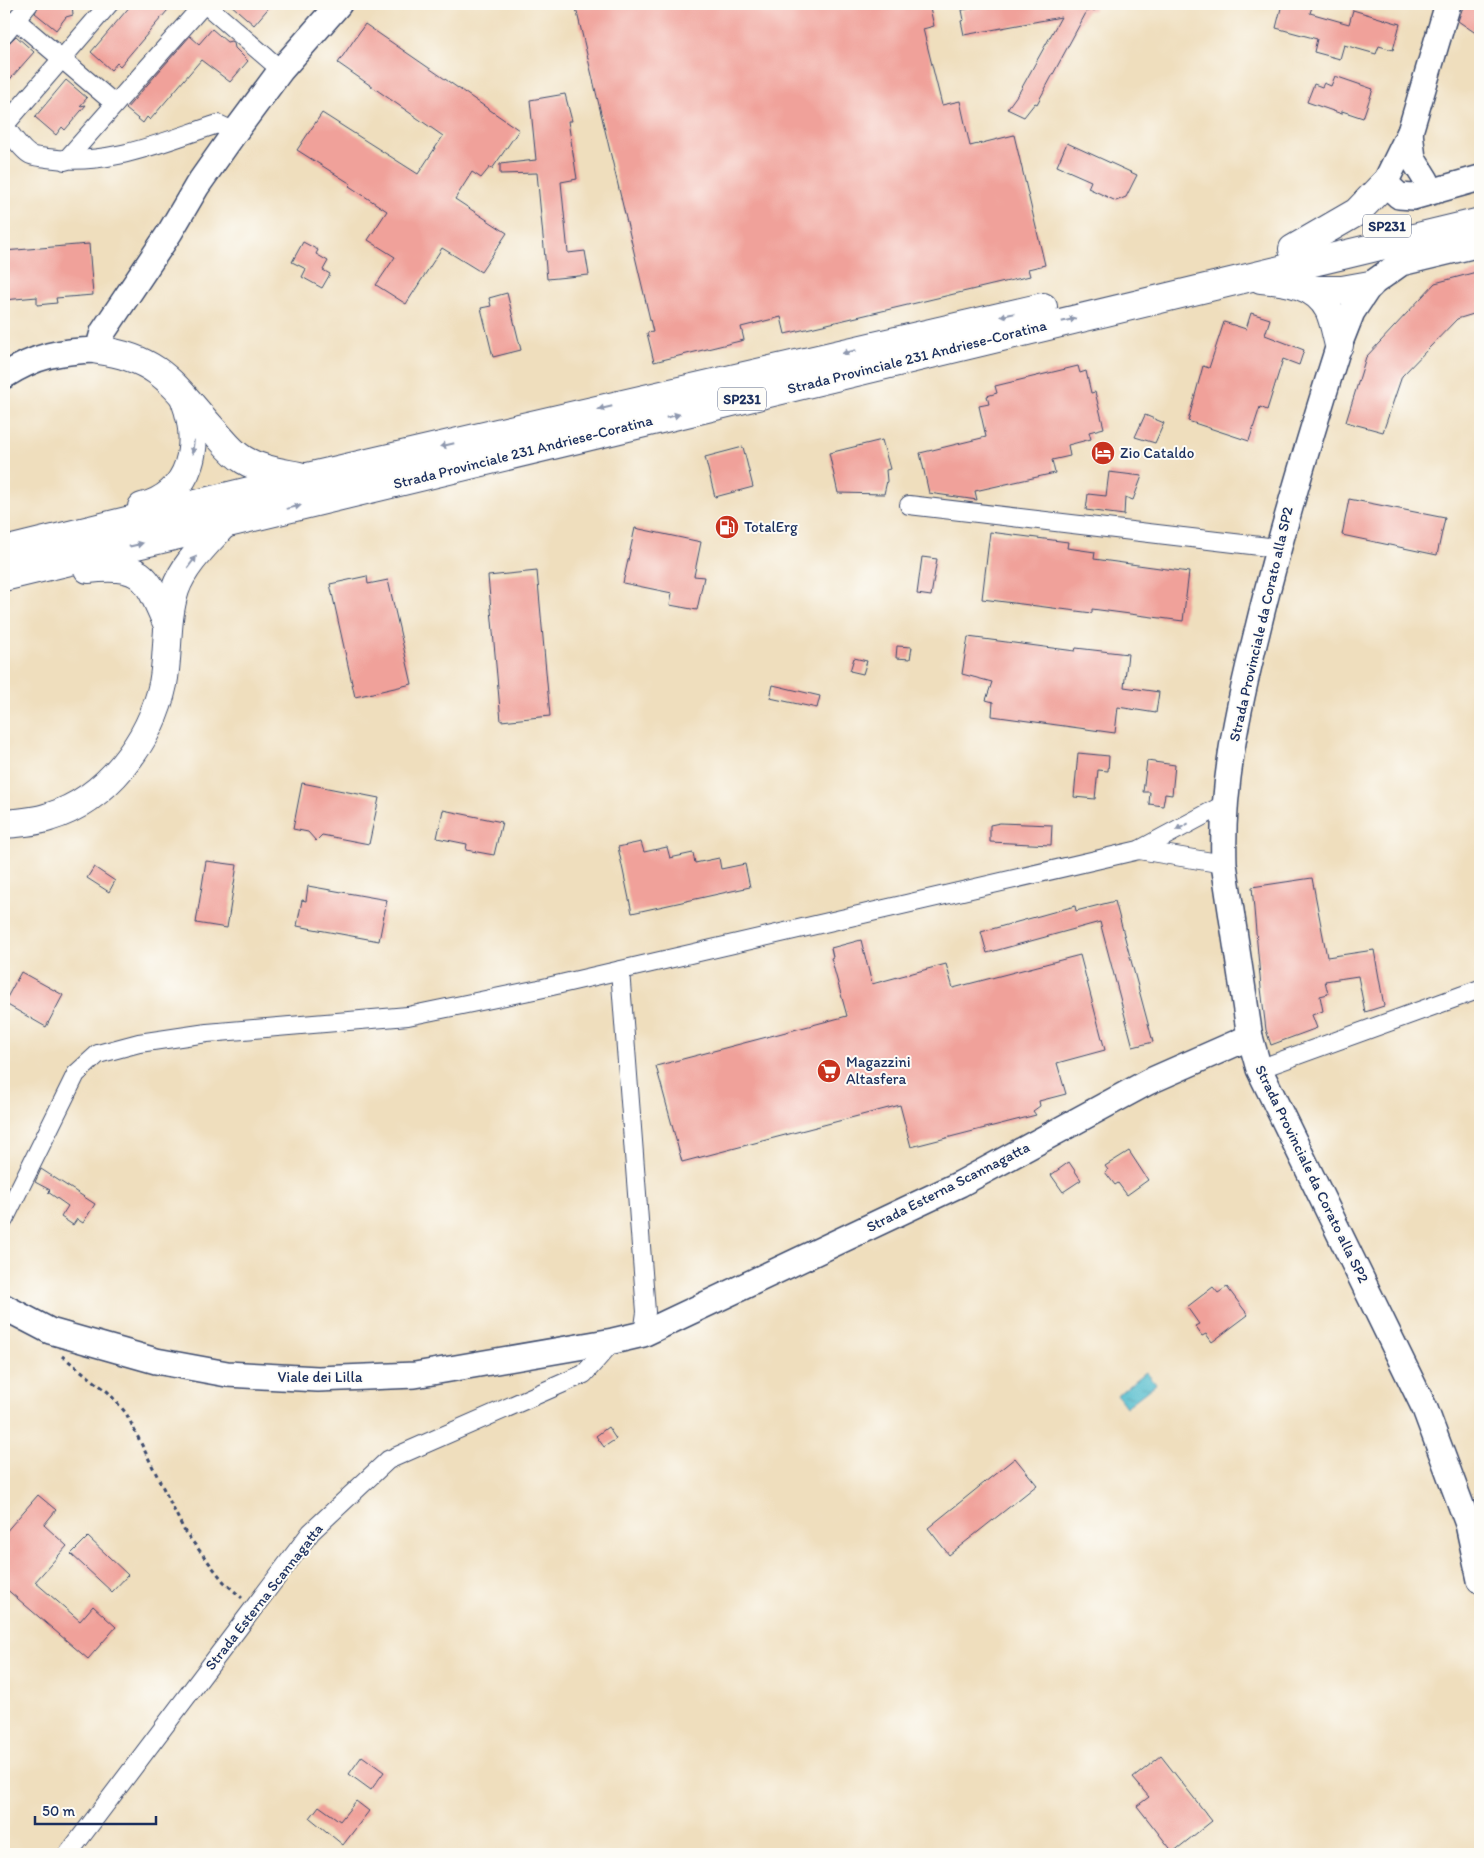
<svg xmlns="http://www.w3.org/2000/svg" width="1484" height="1858" viewBox="0 0 1484 1858" font-family="Itim,sans-serif">
<defs>
<pattern id="water-ripples" width="26" height="14" patternUnits="userSpaceOnUse" patternTransform="scale(1.25)"><rect width="26" height="14" fill="#50bbcc"/><path d="M2 4q2-2 4 0t4 0M15 11q2-2 4 0t4 0" fill="none" stroke="#4298a9"/></pattern>
</defs>
<rect width="100%" height="100%" fill="#fdfcf7"/>
<filter id="ink" filterUnits="userSpaceOnUse"><feTurbulence type="fractalNoise" baseFrequency=".02" numOctaves="2"/><feDisplacementMap in="SourceGraphic" scale="10" xChannelSelector="R" yChannelSelector="G"/><feConvolveMatrix kernelMatrix="1 2 1 2 8 2 1 2 1" color-interpolation-filters="sRGB"/></filter>
<filter id="wash" filterUnits="userSpaceOnUse"><feTurbulence type="fractalNoise" baseFrequency=".0096" numOctaves="4" result="noise"/><feDisplacementMap in="SourceGraphic" scale="20" xChannelSelector="R" yChannelSelector="G"/><feGaussianBlur stdDeviation="1.12" result="paint"/><feColorMatrix in="noise" values="0 0 0 0 0 0 0 0 0 0 0 0 0 0 0 0 0 1.4 0 .05"/><feComposite in="paint" operator="in"/></filter>
<g filter="url(#wash)">
<rect width="100%" height="100%" fill="#efdebd"/>
<!-- water -->
<path fill="url(#water-ripples)" stroke="#367595" d="M1146,1372L1156,1384L1126,1407L1117,1395Z"/>
<g id="blocks">
<!-- building -->
<g fill="#f0a19a">
<path d="M39,4H72L73,15L66,17L56,30L35,13Z"/>
<path d="M132,4H173L120,66L117,63L111,70L91,52Z"/>
<path d="M230,4H272L254,25Z"/>
<path d="M575,4H929L934,26L923,29L942,105L960,101L970,146L1014,135L1045,265L1028,269L1030,276L785,334L781,317L741,327L744,340L654,362L647,333L653,332Z"/>
<path d="M992,4H1094L1095,10L1087,11L1037,104L1035,103L1024,117L1007,109L1020,91L1061,17L964,35L961,21L964,20L962,10Z"/>
<path d="M1282,4H1313L1310,13L1349,24L1353,10L1400,24L1393,50L1379,46L1376,54L1344,45L1340,59L1314,52L1317,39L1276,28Z"/>
<path d="M1464,4H1480V36L1458,21Z"/>
<path d="M365,24L519,130L492,169L490,167L481,178L472,172L455,199L507,233L481,272L442,248L406,304L376,285L395,257L368,240L387,211L349,186L351,184L297,150L322,113L418,174L443,136L338,63Z"/>
<path d="M212,29L227,42L231,41L234,43L235,48L248,61L230,82L201,60L150,120L147,117L143,123L126,109L190,36L199,44Z"/>
<path d="M16,36L34,52L4,86V44H8Z"/>
<path d="M1335,76L1373,89L1363,118L1342,111V114L1307,102L1314,84L1322,87L1324,83L1331,86Z"/>
<path d="M66,80L87,98L80,106L86,105L65,130L62,127L56,135L35,117Z"/>
<path d="M565,94L572,121H568L577,179L561,182L568,253L585,251L589,275L547,279L537,173L500,174V164L536,160L530,100Z"/>
<path d="M1067,143L1137,175L1126,197L1116,201L1088,188L1091,181L1057,166Z"/>
<path d="M303,242L318,250L316,254L328,261L323,270L330,274L322,288L302,277L306,269L292,262Z"/>
<path d="M89,244L93,295L56,298L57,303L37,305V297L4,300V251Z"/>
<path d="M1480,271V312L1457,319L1402,376L1383,432L1346,422L1366,357L1435,283Z"/>
<path d="M507,293L521,350L493,357L481,308L491,306L489,298Z"/>
<path d="M1251,313L1270,319L1265,335L1304,350L1299,365L1283,359L1267,410L1260,407L1249,441L1188,421L1203,366L1209,368L1224,322L1246,329Z"/>
<path d="M1078,366L1080,373L1086,371L1091,393L1095,392L1104,428L1089,432L1091,439L1068,445L1070,456L1052,460L1055,473L975,491L977,500L929,493L920,453L986,437L979,406L989,404L987,396L997,393L995,386Z"/>
<path d="M1145,415L1164,423L1155,443L1135,437Z"/>
<path d="M882,440L890,469L886,470L887,481L884,494L838,493L829,453Z"/>
<path d="M743,447L753,487L715,497L705,457Z"/>
<path d="M1109,472L1142,476L1133,500L1125,497L1124,515L1086,510L1088,494L1106,496Z"/>
<path d="M1349,499L1445,518L1437,555L1342,535Z"/>
<path d="M635,528L701,542L694,576L704,577L697,610L670,605L672,593L623,583Z"/>
<path d="M990,532L1068,542L1067,548L1095,552L1094,559L1189,572L1183,621L1092,609V613L982,599Z"/>
<path d="M922,557L937,559L931,596L917,594Z"/>
<path d="M537,571L550,716L501,721L488,576Z"/>
<path d="M367,576L368,584L388,580L412,684L355,697L330,584Z"/>
<path d="M968,637L1075,651L1076,648L1128,654L1124,687L1159,692L1156,713L1118,707L1115,733L992,716L993,702L986,700L992,682L962,674Z"/>
<path d="M897,646L912,647L910,659L896,658Z"/>
<path d="M854,658L867,661L863,674L850,671Z"/>
<path d="M773,685L820,696L817,708L770,698Z"/>
<path d="M1078,753L1109,756L1108,771L1098,770L1095,799L1074,797Z"/>
<path d="M1147,761L1175,765L1172,795L1165,794L1163,806L1149,804L1150,792H1143Z"/>
<path d="M302,783L379,798L369,844L322,835L316,841L308,832L293,829Z"/>
<path d="M443,810L502,822L494,855L466,850L467,844L437,838Z"/>
<path d="M1000,823L1052,825L1051,845L990,842V825Z"/>
<path d="M641,842L644,852L667,847L670,858L693,853L695,863L719,858L721,869L745,864L750,887L632,913L618,847Z"/>
<path d="M206,861L237,865L227,928L196,923Z"/>
<path d="M94,867L115,881L109,892L87,878Z"/>
<path d="M1312,878L1327,957L1374,950L1384,1006L1365,1012L1358,976L1325,981L1328,994L1320,996L1323,1011L1312,1015L1317,1028L1271,1045L1266,1030L1261,988L1252,887Z"/>
<path d="M308,886L387,900L379,941L297,926L302,900L306,901Z"/>
<path d="M1115,901L1153,1042L1133,1047L1100,922L987,953L981,932L1075,906L1076,911Z"/>
<path d="M861,940L872,984L946,964L953,988L1080,955L1105,1050L1057,1063L1066,1094L1039,1101L1040,1106L1033,1111L1036,1115L911,1147L900,1105L682,1162L656,1066L847,1016L831,958L833,957L831,948Z"/>
<path d="M21,972L63,995L46,1027L4,1003Z"/>
<path d="M1129,1151L1148,1180L1127,1195L1118,1183L1115,1185L1105,1172L1108,1170L1105,1166Z"/>
<path d="M1069,1162L1081,1180L1063,1192L1051,1175Z"/>
<path d="M41,1169L95,1204L83,1223L77,1219L73,1225L61,1217L68,1206L48,1192L50,1190L35,1182Z"/>
<path d="M1213,1287L1218,1293L1227,1287L1248,1315L1212,1342L1206,1334L1202,1336L1195,1326L1199,1324L1187,1307Z"/>
<path d="M608,1427L616,1439L604,1447L596,1436Z"/>
<path d="M1015,1458L1037,1485L949,1555L928,1528Z"/>
<path d="M38,1495L56,1510L44,1525L67,1546L35,1582L80,1621L93,1606L116,1627L88,1659L4,1587V1534Z"/>
<path d="M88,1537L128,1575L112,1592L71,1554Z"/>
<path d="M362,1756L384,1772L371,1790L349,1774Z"/>
<path d="M1161,1756L1212,1821L1173,1852L1137,1806L1149,1797L1133,1778Z"/>
<path d="M356,1801L369,1811L343,1845L310,1818L319,1806L340,1821Z"/>
</g>
</g>
</g>
<g filter="url(#ink)">
<use href="#blocks" fill-opacity="0" stroke="#3b496c" stroke-width="1"/>
<g fill="none" stroke-linecap="round" stroke-linejoin="round">
<!-- street casing -->
<g stroke="#3b496c" stroke-width="20">
<g id="street">
<path d="M205,4L281,70"/>
<path d="M16,20L115,104"/>
<path d="M4,34L29,4"/>
<path d="M4,125C11,134 20,148 29,154C33,157 42,157 47,158C108,167 162,142 218,124L235,132"/>
<path d="M4,126L109,4"/>
<path d="M65,161L204,4"/>
<path d="M909,505L1277,548"/>
<path d="M1139,850L1224,864"/>
<path d="M620,970L646,1312L643,1334"/>
<path d="M1259,1069L1480,989"/>
<path d="M4,1220L76,1074L98,1054L139,1043L207,1033L408,1016L539,989L1139,850L1225,804"/>
<path d="M68,1854L311,1532L388,1460L584,1374L613,1341"/>
</g>
</g>
<!-- secondary casing -->
<g stroke="#3b496c" stroke-width="28">
<g id="secondary">
<path d="M1410,132L1413,159L1426,180"/>
<path d="M1385,183L1410,132L1448,4"/>
<path d="M1385,183L1399,196L1413,197L1480,178"/>
<path d="M1480,244L1401,263L1370,285L1352,312L1339,345C1309,440 1280,535 1257,632C1238,708 1221,785 1224,864L1250,1037L1259,1069L1425,1409L1468,1524L1480,1580"/>
<path d="M4,376C37,355 60,351 98,350L103,332L170,232L197,186L235,132L281,70L339,4"/>
<path d="M4,1307L50,1331L156,1361L227,1374L318,1379L415,1375L613,1341L643,1334L960,1184L1148,1082L1250,1037"/>
</g>
</g>
<!-- highway casing -->
<g stroke="#3b496c" stroke-width="30">
<g id="highway">
<path d="M1293,249L1357,212L1385,183"/>
<path d="M1261,279C1286,281 1316,284 1329,310C1334,321 1336,334 1339,345"/>
<path d="M1312,290H1342L1370,285"/>
<path d="M98,350C164,359 175,389 216,433C224,442 233,454 244,460C261,470 279,472 299,476"/>
<path d="M142,507C193,494 201,443 185,400"/>
<path d="M4,551L307,477L1043,307"/>
<path d="M88,569C143,563 146,575 167,623"/>
<path d="M4,577L1480,222"/>
<path d="M4,824C18,823 35,822 49,817C106,800 151,741 163,684C169,652 165,621 175,590C184,564 207,543 225,523"/>
</g>
</g>
<!-- path -->
<path stroke="#3b496c" stroke-width="3" stroke-dasharray="4 4" stroke-linecap="butt" d="M62,1356L108,1392L126,1413L185,1532L224,1582L242,1598"/>
<!-- street -->
<use href="#street" stroke="#fff" stroke-width="18"/>
<!-- secondary -->
<use href="#secondary" stroke="#fff" stroke-width="25"/>
<!-- highway -->
<use href="#highway" stroke="#fff" stroke-width="28"/>
</g>
<!-- one-way arrows -->
<defs><path id="oneway-solid" d="M-6-.8H1V-3.2L6.5 0L1 3.2V.8H-6Z" transform="scale(1.25)"/></defs>
<g fill="#8d97ae">
<use href="#oneway-solid" transform="translate(1007 315) rotate(167)"/>
<use href="#oneway-solid" transform="translate(1069 320) rotate(-14)"/>
<use href="#oneway-solid" transform="translate(849 352) rotate(167)"/>
<use href="#oneway-solid" transform="translate(605 408) rotate(167)"/>
<use href="#oneway-solid" transform="translate(673 416) rotate(-14)"/>
<use href="#oneway-solid" transform="translate(447 445) rotate(167)"/>
<use href="#oneway-solid" transform="translate(193 447) rotate(98)"/>
<use href="#oneway-solid" transform="translate(294 507) rotate(-13)"/>
<use href="#oneway-solid" transform="translate(136 545) rotate(-14)"/>
<use href="#oneway-solid" transform="translate(192 562) rotate(-53)"/>
<use href="#oneway-solid" transform="translate(1182 827) rotate(152)"/>
</g>
</g>
<!-- icons -->
<defs>
<g id="hotel-disc" transform="scale(1.25)"><circle r="9.5" fill="#c8321e" stroke="#fdfcf7"/><path d="M-6-4.5h1.5V1H6V5H4.5V3h-9V5H-6ZM-4 0a1.8 1.8 0 1 1 3.6 0ZM.5 0V-2.5h3Q6-2.5 6 0Z" fill="#fff"/></g>
<g id="fuel-disc" transform="scale(1.25)"><circle r="9.5" fill="#c8321e" stroke="#fdfcf7"/><path d="M-5.5-6h7V0h2V4h1.3V-2.5L3-4.5l.8-.8L6-3V5H2.5V1h-1V6h-7ZM-4.2-4.7v3.2H.2V-4.7Z" fill="#fff"/></g>
<g id="supermarket-disc" transform="scale(1.25)"><circle r="9.5" fill="#c8321e" stroke="#fdfcf7"/><path d="M-6-5.5h2.5l.6 2H6L4.5 2H-2.5L-4.4-4H-6ZM-1.5 3.2a1.3 1.3 0 1 0 .1 0ZM3 3.2a1.3 1.3 0 1 0 .1 0Z" fill="#fff"/></g>
</defs>
<g fill-rule="evenodd">
<use href="#hotel-disc" x="1103" y="453"/>
<use href="#fuel-disc" x="727" y="527"/>
<use href="#supermarket-disc" x="829" y="1071"/>
</g>
<g text-anchor="middle" dominant-baseline="central" stroke-width="4" stroke-linejoin="round" paint-order="stroke">
<!-- shield labels -->
<g fill="#fdfcf7" stroke="#5f6c8c" stroke-width="1">
<rect x="1363" y="214.5" width="48" height="23" rx="4"/>
<rect x="718" y="387.5" width="48" height="23" rx="4"/>
</g>
<g font-size="14" font-weight="bold" fill="#1b2f5e">
<text x="1387" y="226">SP231</text>
<text x="742" y="399">SP231</text>
</g>
<!-- street labels -->
<g font-size="15" fill="#1b2f5e" stroke="#fdfcf7">
<text transform="translate(917 357) rotate(-14)">Strada Provinciale 231 Andriese-Coratina</text>
<text transform="translate(523 452) rotate(-14)">Strada Provinciale 231 Andriese-Coratina</text>
<text transform="translate(1261 624) rotate(-77)">Strada Provinciale da Corato alla SP2</text>
<text transform="translate(1312 1174) rotate(64)">Strada Provinciale da Corato alla SP2</text>
<text transform="translate(948 1187) rotate(-27)">Strada Esterna Scannagatta</text>
<text x="320" y="1377">Viale dei Lilla</text>
<text transform="translate(264 1597) rotate(-52)">Strada Esterna Scannagatta</text>
</g>
<!-- poi labels -->
<g font-size="15" fill="#1b2f5e" stroke="#fdfcf7" text-anchor="start">
<text x="1120" y="453">Zio Cataldo</text>
<text x="744" y="527">TotalErg</text>
<text x="846" y="1062">Magazzini<tspan x="846" dy="17">Altasfera</tspan></text>
</g>
</g>
<!-- margin -->
<rect width="1484" height="1858" fill="none" stroke="#fdfcf7" stroke-width="20"/>
<!-- scale -->
<path d="M35 1816v8h121v-8" fill="none" stroke="#1b2f5e" stroke-width="2.5"/>
<text x="42" y="1816" font-size="15" fill="#1b2f5e" stroke="#fdfcf7" stroke-width="4" paint-order="stroke">50 m</text>
</svg>
